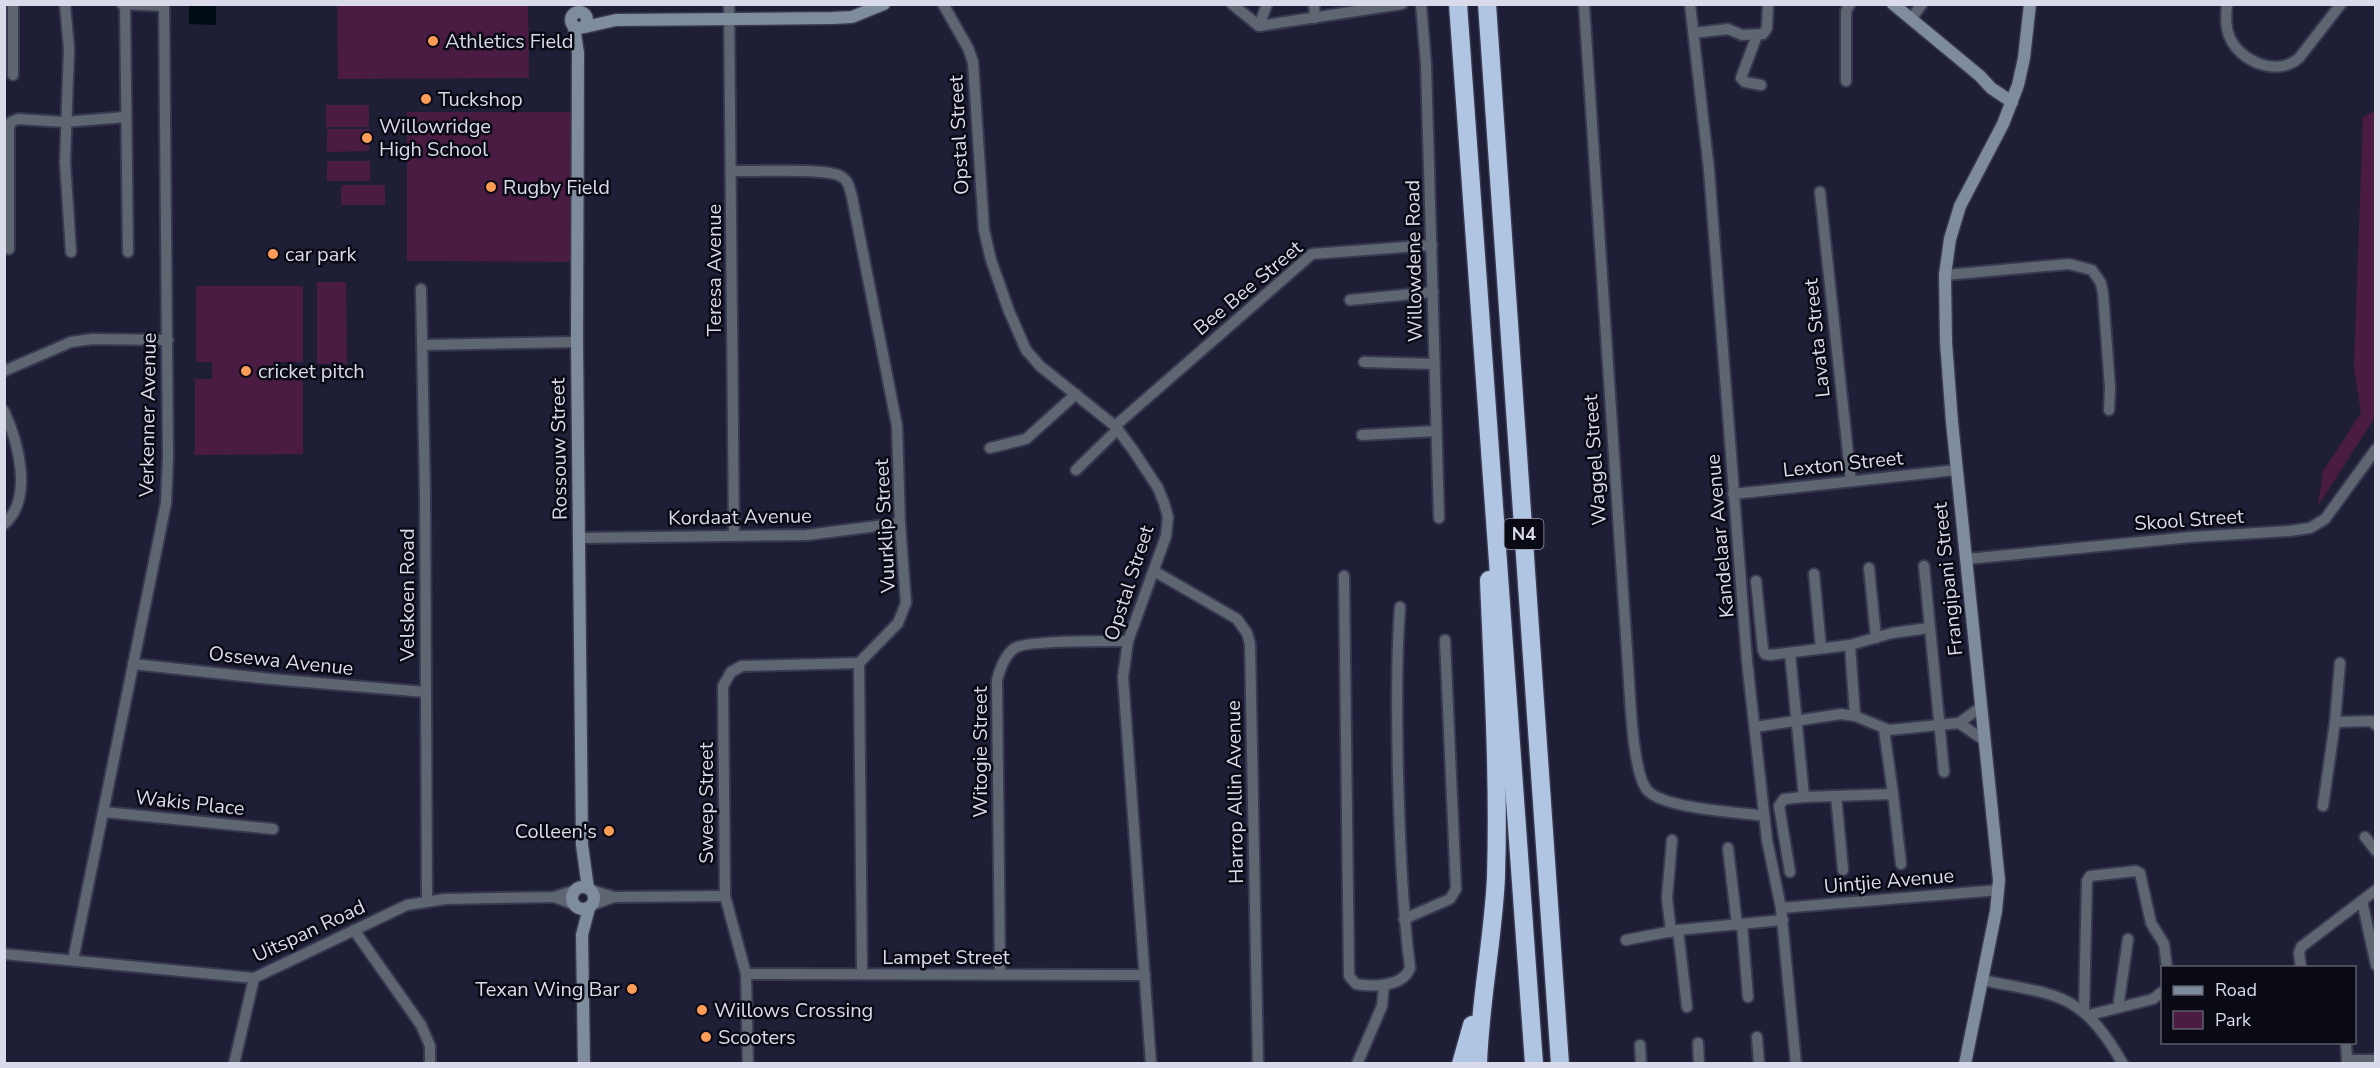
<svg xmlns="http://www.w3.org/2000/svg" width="2380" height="1068" viewBox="0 0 2380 1068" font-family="'Nunito Sans',sans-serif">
<rect width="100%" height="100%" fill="#1e1f37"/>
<!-- green -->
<g fill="#4b1c43">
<path d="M337,5H528L529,78L338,79Z"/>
<rect x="326" y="105" width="43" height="22"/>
<path d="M2375,111V417L2318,506L2323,471L2361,413L2354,368L2363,117Z"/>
<path d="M407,112H575V262L407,261Z"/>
<path d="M327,129H370L369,151L327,152Z"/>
<rect x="327" y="161" width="43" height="20"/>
<rect x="341" y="185" width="44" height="20"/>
<path d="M317,282H346L347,364H317Z"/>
<path d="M196,286H303V362H280V379H303V454L195,455V379H212V362H196Z"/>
</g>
<!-- water -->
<path fill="#000c16" d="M189,5H216V25L189,24Z"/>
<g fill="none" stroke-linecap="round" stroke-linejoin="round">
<!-- street casing -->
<g stroke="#383950" stroke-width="14">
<g id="street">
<path d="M13,4V75"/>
<path d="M65,4L69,49L65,162L71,252"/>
<path d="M122,4L164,6"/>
<path d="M125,4L128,252"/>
<path d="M729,4L734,535"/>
<path d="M943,4L968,48L973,62L984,230L991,260L1009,311L1026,350L1040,366L1115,426L1133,450L1158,488L1164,503L1168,517L1166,536L1128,641L1123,677L1151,1064"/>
<path d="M1232,4L1259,26L1402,4"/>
<path d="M1314,4L1315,18"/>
<path d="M1421,4L1426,64L1439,518"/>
<path d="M1584,4L1628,666C1630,692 1632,775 1648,791C1666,809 1739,812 1764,816"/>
<path d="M1690,4L1709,170L1747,661L1767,840L1781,908L1796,1064"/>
<path d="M2227,4C2226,16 2225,27 2230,38C2241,62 2277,77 2299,58L2341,4"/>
<path d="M1911,19L1922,4"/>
<path d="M1259,26L1267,4"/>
<path d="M1694,33L1728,29L1742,35L1763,34L1767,28L1768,4"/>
<path d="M1757,35L1741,78L1745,82L1761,85"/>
<path d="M1846,81V11L1850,4"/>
<path d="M732,171C751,172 830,167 842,177C849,181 850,190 852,197L897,426L900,523L906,603L898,623L859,663L862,974"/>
<path d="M1820,192L1851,481"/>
<path d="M9,249V128L11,122L18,119L65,122L125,117"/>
<path d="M1945,275L2069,264L2092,270L2101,283L2103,293L2110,388L2109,410"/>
<path d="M421,289L425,495L427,900"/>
<path d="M1350,300L1433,292"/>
<path d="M423,345L577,342"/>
<path d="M1364,362L1434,364"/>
<path d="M4,371L71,342L92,339L168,340"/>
<path d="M4,411C18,441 34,499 4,524"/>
<path d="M1115,426L1312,254L1432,245"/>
<path d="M1362,435L1436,431"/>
<path d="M990,448L1026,439L1076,394"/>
<path d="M1076,470L1118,429"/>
<path d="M1733,494L1956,470"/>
<path d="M579,538L807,535L900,523"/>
<path d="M1967,559L2191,537L2289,531L2310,528L2325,519L2376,449"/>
<path d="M1924,566L1944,772"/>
<path d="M1869,568L1876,638"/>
<path d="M1154,571L1237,619L1247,633L1250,644L1258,1064"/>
<path d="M1814,574L1821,648"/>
<path d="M1344,576L1349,976L1356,984C1373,987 1403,987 1410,968C1402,904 1400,841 1398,776C1397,720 1396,663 1400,607"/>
<path d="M1756,581L1763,650L1765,654L1770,655L1850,645L1892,633L1929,628"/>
<path d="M1850,645L1855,716"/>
<path d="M1790,653L1804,797L1784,799L1779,806L1790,872"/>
<path d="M2340,663L2335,722L2371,721L2376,725"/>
<path d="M133,664L271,679L425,692"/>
<path d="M1959,723L1984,740"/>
<path d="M1755,727L1841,714L1855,716L1889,730L1959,723L1981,707"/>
<path d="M1884,730L1893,794"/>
<path d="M1836,796L1843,870"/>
<path d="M1804,797L1893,794L1901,864"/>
<path d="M2323,806L2335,722"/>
<path d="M104,812L273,829"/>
<path d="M2365,837L2376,851"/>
<path d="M1728,848L1737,925"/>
<path d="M591,890L614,897"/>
<path d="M554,897L573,904"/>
<path d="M2362,901L2376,965"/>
<path d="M592,905L614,897L725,896"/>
<path d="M1781,908L1999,890"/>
<path d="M1404,919L1450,899L1456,889L1445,640"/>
<path d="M1742,924L1748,997"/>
<path d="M354,930L421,1025L430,1046V1064"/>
<path d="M1678,930L1687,1007"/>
<path d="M1671,932L1667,898L1672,840"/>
<path d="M1626,940L1678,930L1783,920"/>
<path d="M4,954L254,978L407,905L445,899L554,897L573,891"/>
<path d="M73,960L166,503L168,457L164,4"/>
<path d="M2301,968L2299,953L2301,947L2376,890"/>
<path d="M746,974L1145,975"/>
<path d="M1000,974L997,680C1000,669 1005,654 1015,648C1026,640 1110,641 1128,641"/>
<path d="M1982,980C2059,996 2081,991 2123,1064"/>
<path d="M2118,1008L2128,939"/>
<path d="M2084,1010L2087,881L2090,876L2136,871L2140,873L2151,923L2164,944L2167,968"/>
<path d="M2089,1015L2153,999L2162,992"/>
<path d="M1757,1037L1759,1064"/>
<path d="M2346,1042L2347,1060"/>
<path d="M1698,1043L1699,1064"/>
<path d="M1640,1045L1641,1064"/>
<path d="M234,1064L254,978"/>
<path d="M748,1064L746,974L725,896L723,686L731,672L742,666L859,663"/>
<path d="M1357,1064L1382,1006L1384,985"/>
<path d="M2347,1064V1060H2376"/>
</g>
</g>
<!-- secondary casing -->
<g stroke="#383950" stroke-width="15">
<g id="secondary">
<path d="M1893,4L1980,76L1991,88L2012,102"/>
<circle cx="579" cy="20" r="8"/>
<path d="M574,27L578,53L577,342L582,845L588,888"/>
<path d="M585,27L616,20L832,18L852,17L884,4"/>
<circle cx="583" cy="898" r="11"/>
<path d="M584,1064L582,935L589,908"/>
<path d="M1965,1064L1996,911L1999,880L1952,422L1946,342L1945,275L1950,239L1960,206L2003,124L2018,85L2024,58L2030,4"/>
</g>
</g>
<!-- highway casing -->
<g stroke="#383950" stroke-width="21">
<g id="highway">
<path d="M1458,4L1534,1064"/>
<path d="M1487,4L1560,1064"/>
<path d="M1461,1064L1472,1025"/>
<path d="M1478,1064C1480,1001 1493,940 1496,877C1499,778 1493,679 1489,580"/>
</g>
</g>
<!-- street -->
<use href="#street" stroke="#5d6671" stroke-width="10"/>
<!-- secondary -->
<use href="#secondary" stroke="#7f8c9e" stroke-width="12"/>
<!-- highway -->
<use href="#highway" stroke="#b0c5e1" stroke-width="18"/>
</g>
<!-- markers -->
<g fill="#fd9c56" stroke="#0a0a15" stroke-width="2">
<circle cx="433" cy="41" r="6"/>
<circle cx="426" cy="99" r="6"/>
<circle cx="367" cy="138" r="6"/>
<circle cx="491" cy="187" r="6"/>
<circle cx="273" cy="254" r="6"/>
<circle cx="246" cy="371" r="6"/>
<circle cx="609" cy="831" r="6"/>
<circle cx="632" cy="989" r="6"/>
<circle cx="702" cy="1010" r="6"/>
<circle cx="706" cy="1037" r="6"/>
</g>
<g text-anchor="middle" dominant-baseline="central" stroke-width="5" stroke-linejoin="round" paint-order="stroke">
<!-- shield labels -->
<rect fill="#0a0a15" stroke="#9b9cab" stroke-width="1.5" x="1504.5" y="519" width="39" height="30" rx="4.5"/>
<g font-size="18" font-weight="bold" fill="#d9dbeb">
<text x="1524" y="534">N4</text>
</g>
<!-- poi labels -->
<g font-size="20" fill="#d9dbeb" stroke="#0a0a15" text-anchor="start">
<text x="445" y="41">Athletics Field</text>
<text x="438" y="99">Tuckshop</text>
<text x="379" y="126">Willowridge<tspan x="379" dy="23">High School</tspan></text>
<text x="503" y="187">Rugby Field</text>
<text x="285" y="254">car park</text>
<text x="258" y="371">cricket pitch</text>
<text x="597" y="831" text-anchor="end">Colleen's</text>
<text x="620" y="989" text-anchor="end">Texan Wing Bar</text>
<text x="714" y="1010">Willows Crossing</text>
<text x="718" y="1037">Scooters</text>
</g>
<!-- street labels -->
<g font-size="20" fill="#d9dbeb" stroke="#0a0a15">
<text transform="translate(959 135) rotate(-93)">Opstal Street</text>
<text transform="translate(1414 261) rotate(-91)">Willowdene Road</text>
<text transform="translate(714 270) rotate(-90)">Teresa Avenue</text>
<text transform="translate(1248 288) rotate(-40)">Bee Bee Street</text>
<text transform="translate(1817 338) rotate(-96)">Lavata Street</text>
<text transform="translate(148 415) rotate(-89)">Verkenner Avenue</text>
<text transform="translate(559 449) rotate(-91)">Rossouw Street</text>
<text transform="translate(1595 460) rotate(-94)">Waggel Street</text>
<text transform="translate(1843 464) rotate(-6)">Lexton Street</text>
<text transform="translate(740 517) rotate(-1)">Kordaat Avenue</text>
<text transform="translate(2189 520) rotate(-4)">Skool Street</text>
<text transform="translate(885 526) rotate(-93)">Vuurklip Street</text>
<text transform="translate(1720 536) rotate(-95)">Kandelaar Avenue</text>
<text transform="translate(1948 579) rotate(-96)">Frangipani Street</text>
<text transform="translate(1129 583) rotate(-72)">Opstal Street</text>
<text transform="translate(407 595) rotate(-90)">Velskoen Road</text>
<text transform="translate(281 661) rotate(6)">Ossewa Avenue</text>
<text transform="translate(980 752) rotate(-90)">Witogie Street</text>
<text transform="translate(1235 792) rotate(-91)">Harrop Allin Avenue</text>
<text transform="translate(190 803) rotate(6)">Wakis Place</text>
<text transform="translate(706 803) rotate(-90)">Sweep Street</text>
<text transform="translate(1889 881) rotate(-5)">Uintjie Avenue</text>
<text transform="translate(309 931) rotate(-25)">Uitspan Road</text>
<text x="946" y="957">Lampet Street</text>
</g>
</g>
<!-- border -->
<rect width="2380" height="1068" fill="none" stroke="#d9dbeb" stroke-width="12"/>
<!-- legend -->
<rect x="2161" y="966" width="195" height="78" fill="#0a0a15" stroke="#5d5e6b" stroke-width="1.5"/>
<rect x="2173" y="986" width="30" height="9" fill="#7f8c9e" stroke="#5d5e6b" stroke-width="1.5"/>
<text x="2215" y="996" font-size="18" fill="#d9dbeb">Road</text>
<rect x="2173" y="1011" width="30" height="18" fill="#4b1c43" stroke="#5d5e6b" stroke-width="1.5"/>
<text x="2215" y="1026" font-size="18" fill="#d9dbeb">Park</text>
</svg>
